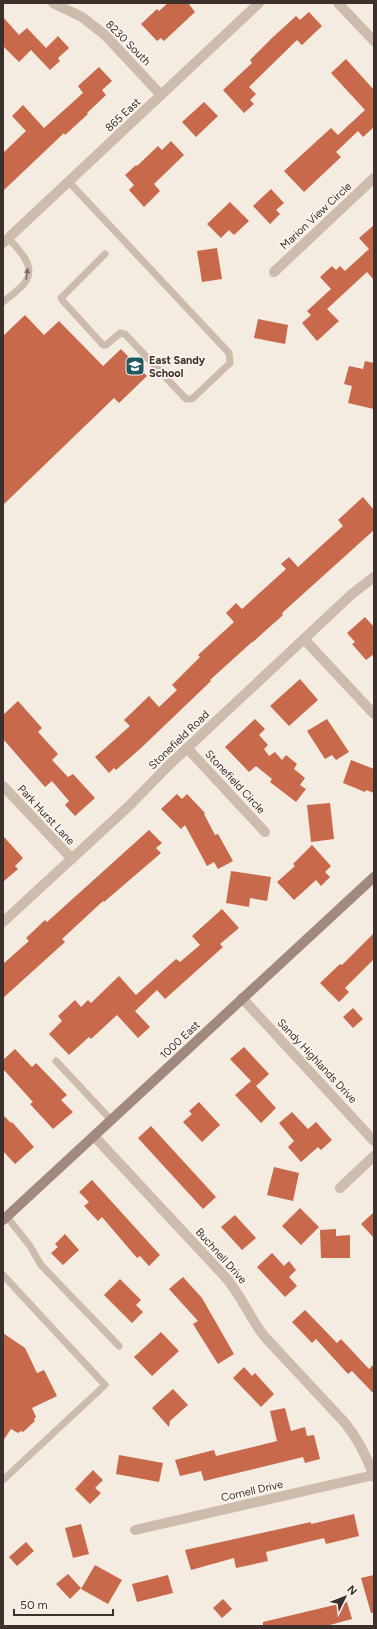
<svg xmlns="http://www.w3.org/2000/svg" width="377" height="1629" viewBox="0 0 377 1629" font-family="Figtree,sans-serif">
<rect width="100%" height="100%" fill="#f4ebe1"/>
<!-- building -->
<g fill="#c8694b">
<path d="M168,3H188L195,12L164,41L161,38L157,41L141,24L157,9L159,11Z"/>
<path d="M309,12L322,26L302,45L297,40L249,87L256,94L250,100L254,104L244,113L223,90L252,63L250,60L272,38L296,16L300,20Z"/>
<path d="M3,17L19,35L27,28L46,48L58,36L69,48L58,58L60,61L50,70L31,50L19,62L3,46Z"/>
<path d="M346,59L374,90V127L363,137L358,131L336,152L341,157L304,192L284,171L331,128L338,135L365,110L331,73Z"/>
<path d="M99,67L112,81L102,90L106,95L87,113L88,114L65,135L64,133L3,191V153L26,131L12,116L23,105L44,128L83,93L78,86Z"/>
<path d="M204,102L218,116L196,137L182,122Z"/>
<path d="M171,141L184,155L154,184L160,191L144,207L129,190L134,185L125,175L136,165L137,166L158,146L162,150Z"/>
<path d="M271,189L284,203L276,210L280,214L270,224L253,206Z"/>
<path d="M230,202L249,221L234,235L229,230L221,238L207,224Z"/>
<path d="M374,225V280L367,272L327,309L339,321L317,341L302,323L311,315L307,311L331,289L320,277L332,266L336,270L340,266L345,271L369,249L359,238Z"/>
<path d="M217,248L222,279L202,282L197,251Z"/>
<path d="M25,315L44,335L59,321L103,366L121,349L147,376L119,403L114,398L3,505V336Z"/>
<path d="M258,319L288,325L285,344L254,338Z"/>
<path d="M365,361L374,363V409L348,403L352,386L344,384L349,366L363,369Z"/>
<path d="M363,497L374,510V530L282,613L283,615L253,642H252L210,680L211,681L141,748L116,770L114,768L109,773L95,757L130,726L124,720L149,696L159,707L177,690L172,685L200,657L198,655L234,622L226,613L236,603L242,609L286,569L281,564L289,557L298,567L343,526L338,520Z"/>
<path d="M365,617L374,627V654L366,660L352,644L355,642L347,633Z"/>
<path d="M300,679L318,700L289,726L270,706Z"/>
<path d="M18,701L42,728L38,732L58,754L52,760L68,777L73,774L95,798L75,816L65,805L69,801L52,781L45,787L3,739V715Z"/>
<path d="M255,719L265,729L259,735L268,745L264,749L269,756L275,752L282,760L286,755L297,764L294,769L305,778L300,785L306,789L296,802L270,782L272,779L256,766L249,772L225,747Z"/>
<path d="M327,719L349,752L336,760L332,755L325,759L307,731Z"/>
<path d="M351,760L374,769V793L366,790L365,792L343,783Z"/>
<path d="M177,794L182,799L187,794L205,813L204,814L215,835L218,834L233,861L218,869L214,862L207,866L185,825L181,829L161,809Z"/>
<path d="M330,803L334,839L311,842L307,805Z"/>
<path d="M149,830L162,843L156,848L161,853L104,902L103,901L62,939L65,942L3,998V964L29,941L26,938L45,920L47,922Z"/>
<path d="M3,836L23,858L15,866L18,869L3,882Z"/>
<path d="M312,845L331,866L325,872L330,877L321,886L316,880L294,900L277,882L295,866L293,864Z"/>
<path d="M231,871L271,877L267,901L250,898L249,907L226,903Z"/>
<path d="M222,909L239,928L220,944L223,947L165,999L157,990L135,1011L150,1027L138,1038L117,1015L91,1039L89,1037L69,1055L49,1034L62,1021L58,1016L75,1000L81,1007L88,1000L91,1003L119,976L136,995L176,959L180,962L200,945L192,936Z"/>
<path d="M374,933V959L345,988L349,992L339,1002L320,983L340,964L342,965Z"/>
<path d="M353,1008L363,1019L353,1028L343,1017Z"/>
<path d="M244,1047L269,1074L256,1086L276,1108L261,1123L235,1095L251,1081L230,1059Z"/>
<path d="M15,1049L32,1067L36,1063L67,1095L61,1100L73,1112L53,1129L30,1104L33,1102L3,1069V1060Z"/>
<path d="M199,1102L220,1125L202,1142L183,1122L192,1114L189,1111Z"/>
<path d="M292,1112L308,1129L316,1122L332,1140L321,1150L318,1147L301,1162L288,1147L294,1141L279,1123Z"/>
<path d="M3,1115L11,1123L12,1122L34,1147L15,1164L3,1151Z"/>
<path d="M151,1126L216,1197L203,1209L138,1138Z"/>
<path d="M274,1167L299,1173L293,1201L267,1195Z"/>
<path d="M92,1180L160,1255L149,1266L140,1256L137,1258L102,1217L98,1221L84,1206L89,1202L79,1192Z"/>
<path d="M300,1208L319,1227L301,1245L282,1226Z"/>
<path d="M374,1212V1238L361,1224Z"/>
<path d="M235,1215L256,1238L242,1250L221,1227Z"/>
<path d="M336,1229V1236L350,1235V1258H321L320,1230Z"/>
<path d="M65,1234L79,1250L63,1265L51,1253L58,1247L55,1244Z"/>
<path d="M272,1253L284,1266L289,1261L296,1270L289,1277L297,1286L285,1297L257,1267Z"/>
<path d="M183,1277L202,1298L234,1354L218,1364L193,1324L198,1321L169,1289Z"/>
<path d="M120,1279L141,1300L136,1305L143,1312L132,1323L104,1295Z"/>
<path d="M305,1310L337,1343L341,1339L369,1369L374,1364V1394L352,1371L348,1374L316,1339L312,1343L292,1322Z"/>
<path d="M161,1332L179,1351L152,1376L134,1357Z"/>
<path d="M3,1333L25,1348L37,1373L44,1370L57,1396L32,1408L36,1417L34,1419L35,1421L23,1432L21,1431L18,1433L11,1429L3,1441Z"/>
<path d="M244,1367L252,1376L255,1373L274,1394L261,1407L233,1378Z"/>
<path d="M173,1389L188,1405L170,1421L169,1427L152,1408Z"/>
<path d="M285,1408L291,1431L305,1427L307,1436L314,1435L320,1459L305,1463L303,1457L204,1481L201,1471L180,1476L175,1460L214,1450L216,1456L277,1441L270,1411Z"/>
<path d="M119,1455L163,1463L159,1482L116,1474Z"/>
<path d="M93,1470L103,1480L95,1488L101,1493L90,1504L75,1489Z"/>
<path d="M354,1514L359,1536L326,1544L324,1538L266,1552L268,1561L236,1568L234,1558L191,1570L185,1550L311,1522V1524Z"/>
<path d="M81,1524L89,1554L73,1558L65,1528Z"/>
<path d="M26,1542L34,1551L17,1566L9,1557Z"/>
<path d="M95,1565L122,1580L108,1604L81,1589Z"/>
<path d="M68,1574L81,1588L70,1599L56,1584Z"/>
<path d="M168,1575L173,1593L137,1602L132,1584Z"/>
<path d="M374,1575V1613H371L361,1578Z"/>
<path d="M223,1599L232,1609L222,1618L213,1608Z"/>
<path d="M347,1602L352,1619L326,1626H263V1622Z"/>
</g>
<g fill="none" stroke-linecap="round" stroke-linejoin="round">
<!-- lane -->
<g stroke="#cdbbac" stroke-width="7">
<path d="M69,182L229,353L230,363L192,399H186L125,334L120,333L106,345H103L63,301L61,298L105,254"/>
<path d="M3,302C9,297 22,288 26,281C36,265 18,249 8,238"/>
<path d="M56,1061L111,1120"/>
<path d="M7,1217L30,1246L41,1265L119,1346"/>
<path d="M3,1275L105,1385L3,1480"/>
</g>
<!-- street -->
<g stroke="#cdbbac" stroke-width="10">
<path d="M53,3L82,17L105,35L161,95"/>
<path d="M338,3L374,41"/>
<path d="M3,243L259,3"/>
<path d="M274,272L374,178"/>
<path d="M304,639L374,714"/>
<path d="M187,748L265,832"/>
<path d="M3,786L72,859"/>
<path d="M3,922L129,806L167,767L352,594L374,577"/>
<path d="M242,998L374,1141"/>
<path d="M94,1136L227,1279C242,1297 250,1318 264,1336L345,1423C359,1440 367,1457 374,1477"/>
<path d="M340,1188L374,1156"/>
<path d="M135,1530L374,1475"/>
</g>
<!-- secondary -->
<path stroke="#a18a7d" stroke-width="10" d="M3,1220L374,877"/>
</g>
<!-- one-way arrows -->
<defs><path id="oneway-solid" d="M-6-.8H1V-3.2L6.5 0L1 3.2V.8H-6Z"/></defs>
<use fill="#7d6f65" href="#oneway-solid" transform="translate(27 274) rotate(-82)"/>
<!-- icons -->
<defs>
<g id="school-square" transform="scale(1)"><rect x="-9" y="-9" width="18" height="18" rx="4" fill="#1f5a5e" stroke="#fbf5ee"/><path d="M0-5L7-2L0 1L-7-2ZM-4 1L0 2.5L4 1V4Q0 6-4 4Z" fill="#fff"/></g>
</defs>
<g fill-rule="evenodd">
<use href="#school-square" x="135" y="366"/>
</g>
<g text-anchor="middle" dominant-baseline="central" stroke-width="3.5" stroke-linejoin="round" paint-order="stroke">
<!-- street labels -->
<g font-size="11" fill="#3b302b" stroke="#fbf5ee">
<text transform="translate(128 43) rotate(45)">8230 South</text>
<text transform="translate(123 115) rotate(-43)">865 East</text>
<text transform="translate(316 216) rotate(-43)">Marion View Circle</text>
<text transform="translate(179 740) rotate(-44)">Stonefield Road</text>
<text transform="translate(235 782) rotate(47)">Stonefield Circle</text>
<text transform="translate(46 815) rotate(47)">Park Hurst Lane</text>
<text transform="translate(180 1040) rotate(-43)">1000 East</text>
<text transform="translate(317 1061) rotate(47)">Sandy Highlands Drive</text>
<text transform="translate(221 1256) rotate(48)">Buchnell Drive</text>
<text transform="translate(252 1491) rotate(-13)">Cornell Drive</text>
</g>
<!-- poi labels -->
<g font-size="11" font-weight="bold" fill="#3b302b" stroke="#fbf5ee" text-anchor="start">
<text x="149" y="360">East Sandy<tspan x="149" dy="13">School</tspan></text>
</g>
</g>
<!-- border -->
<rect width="377" height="1629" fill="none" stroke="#3b302b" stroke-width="8"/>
<!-- north arrow -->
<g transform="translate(345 1597) rotate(47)" stroke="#fbf5ee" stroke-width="3" paint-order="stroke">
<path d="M0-3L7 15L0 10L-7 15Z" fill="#3b302b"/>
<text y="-6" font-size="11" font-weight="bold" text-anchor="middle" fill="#3b302b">N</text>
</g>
<!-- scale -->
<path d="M14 1609v6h99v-6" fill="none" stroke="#3b302b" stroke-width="2"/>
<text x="20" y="1609" font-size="12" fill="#3b302b" stroke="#fbf5ee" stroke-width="3" paint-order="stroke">50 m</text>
</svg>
